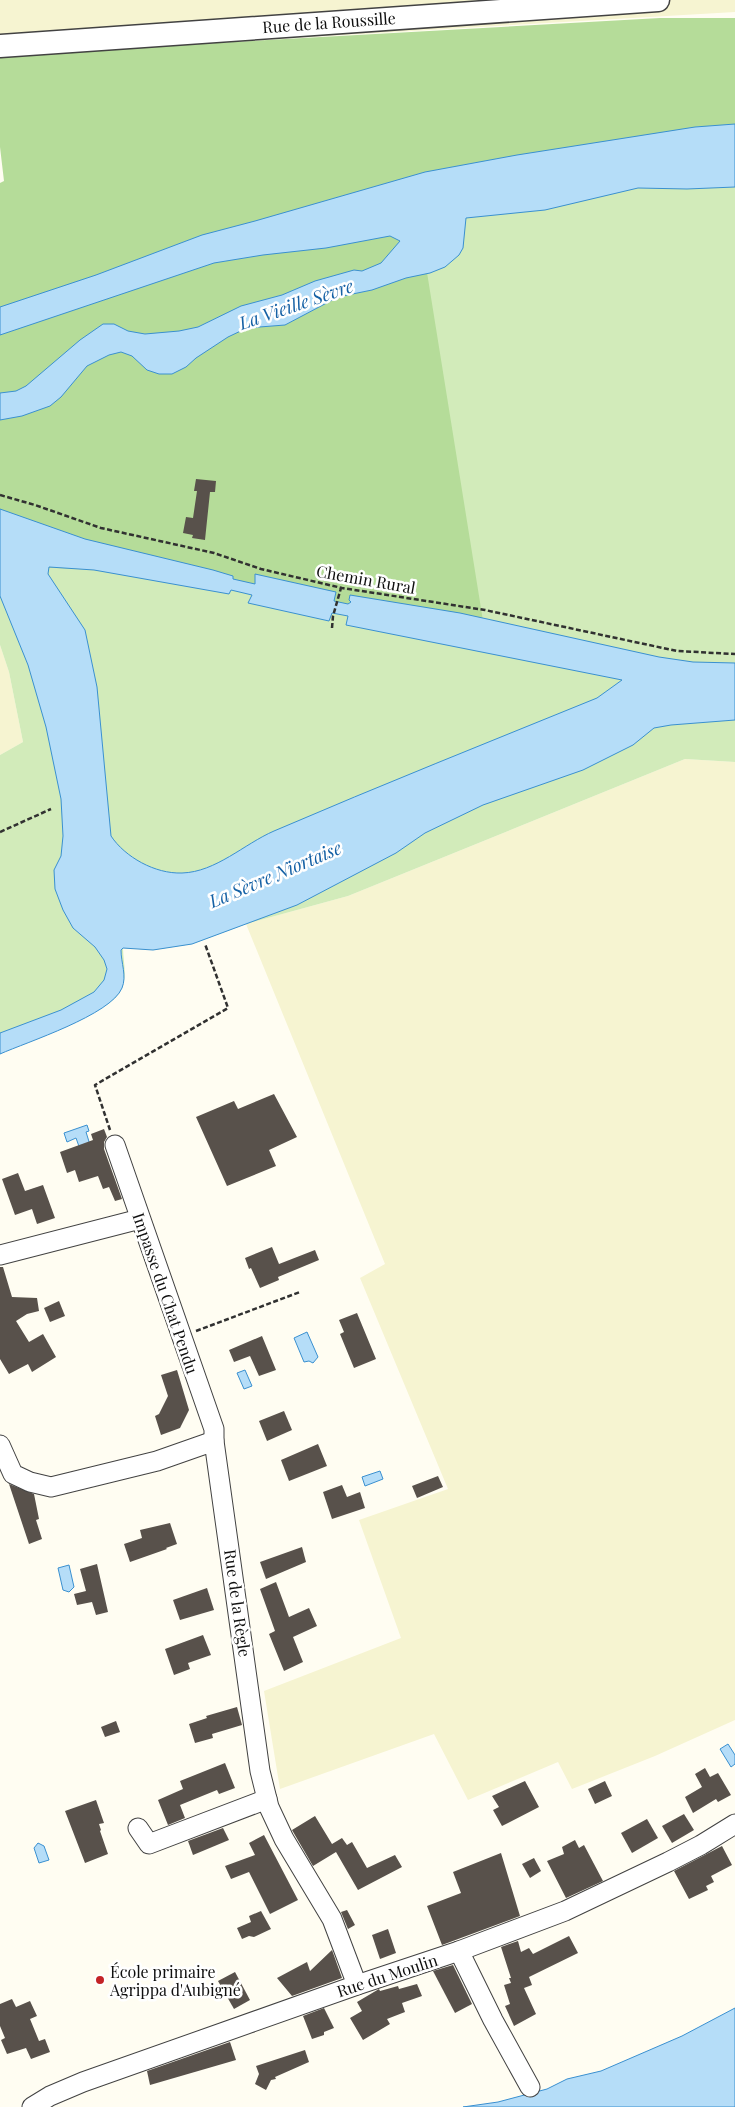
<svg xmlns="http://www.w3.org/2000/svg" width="735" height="2107" viewBox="0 0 735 2107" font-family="'Playfair Display',serif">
<rect width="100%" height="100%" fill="#fffdf2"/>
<!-- farmland -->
<g fill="#f6f4d1">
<path d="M0,0H735V12L0,55Z"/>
<path d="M0,645L9,672L23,742L0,755Z"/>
<path d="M685,759L735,762V1720L655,1756L572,1789L558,1762L468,1800L434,1734L280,1789L264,1691L401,1638L359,1520L448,1489L360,1278L385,1264L246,924L348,896Z"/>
</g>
<!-- green -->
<path fill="#d2ebba" d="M735,148V762L685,759L348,896L246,924L192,944L153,950L123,948C123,961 128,977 121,990C108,1017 29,1034 0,1043V755L23,742L9,672L0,645V566L94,570L416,203Z"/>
<!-- forest -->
<path fill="#b5dc99" d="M660,18H735V148L416,204L484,627L94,570L0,566V183L4,181L0,147V55Z"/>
<!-- water -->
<g fill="#b5ddf8" stroke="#3a90d0" fill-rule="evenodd">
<path d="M735,124V187L687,189L638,188L545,210L466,218L463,248L459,255L445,267L430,273L406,278L372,290L338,297L285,325L247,328L228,337L196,358L186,367L172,374H159L147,370L132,356L121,352L109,355L87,366L61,397L50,406L22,416L0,420V393L16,391L26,386L80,340L103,324H114L128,331L145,334L179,331L198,327L241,306L282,295L315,281L354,270L362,271L381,263L400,241L390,236L326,248L263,255L214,263L0,335V307L96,275L202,235L255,221L425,172L517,155L695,127Z"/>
<path d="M0,509L85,539L213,570L233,576V579L255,584V574L336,592L334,601L348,604L351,602L349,600L350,595L460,613L659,657L693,662L735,663V720L671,725L654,728L633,745L583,770L483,805L425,833L396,853L297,905L192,944L153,950L123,948L121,950C121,963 127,976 122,988C111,1015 27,1042 0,1054V1033L61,1010L94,992L104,980L107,969L104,960L95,947L73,928L63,910L55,889L54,870L61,856L63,836L61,799L46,727L28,665L0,596ZM49,567L94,570L229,594L231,590L252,595L248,603L329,621L332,613L348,616L346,625L622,680L597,698C489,742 381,785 274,831C244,844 216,872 182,873C155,874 125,857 111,836L97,687L85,630L48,574Z"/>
<path d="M87,1125L89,1131L86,1132L91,1148L81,1152L76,1138L67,1142L64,1133Z"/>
<path d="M307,1332L318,1357L313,1363L309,1361L304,1362L294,1338Z"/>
<path d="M245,1370L252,1386L244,1389L237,1373Z"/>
<path d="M380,1471L383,1479L365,1486L362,1477Z"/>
<path d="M69,1565L74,1587L69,1592L63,1590L58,1568Z"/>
<path d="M728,1744L735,1755V1764L731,1767L720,1749Z"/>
<path d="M38,1843L44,1846L49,1860L39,1863L34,1848Z"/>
<path d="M735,2008V2107H463L498,2102L547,2089L567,2079L601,2071L682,2036Z"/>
</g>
<!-- building -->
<g fill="#58514b">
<path d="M196,479L216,481L215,492H210L205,540L192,538L193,535L183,533L186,517L193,518L197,491H194Z"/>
<path d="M274,1094L297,1137L269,1150L276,1166L227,1186L196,1117L234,1101L238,1109Z"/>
<path d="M104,1129L107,1137L104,1142V1149L122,1199L115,1201L109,1187L103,1189L98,1176L79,1182L75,1170L67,1173L60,1152L93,1140L91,1134Z"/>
<path d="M18,1173L25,1191L43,1185L55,1218L37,1224L32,1209L15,1215L2,1179Z"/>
<path d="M272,1247L279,1264L315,1250L319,1260L278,1277L279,1280L260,1288L251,1268L249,1269L245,1258Z"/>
<path d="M0,1267H3L12,1297L37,1298L39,1311L27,1314L16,1321L29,1342L43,1334L56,1357L32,1372L28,1364L9,1374L0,1359Z"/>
<path d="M59,1301L65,1316L50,1322L44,1308Z"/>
<path d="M357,1313L376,1359L354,1368L340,1334L344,1332L339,1320Z"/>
<path d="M262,1336L276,1370L259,1376L250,1356L234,1362L229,1350Z"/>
<path d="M177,1370L189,1410L180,1428L161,1435L155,1416L159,1414L168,1396L161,1375Z"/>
<path d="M284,1411L292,1430L267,1441L259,1421Z"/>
<path d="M318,1444L327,1466L289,1481L281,1460Z"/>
<path d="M438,1476L443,1487L417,1498L412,1486Z"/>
<path d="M9,1484L34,1494L39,1519L36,1520L42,1539L29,1544Z"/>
<path d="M342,1485L347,1497L360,1492L365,1508L332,1519L323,1492Z"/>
<path d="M170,1523L177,1544L166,1548L167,1549L130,1562L124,1544L142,1538L140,1530Z"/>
<path d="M302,1547L306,1562L266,1579L260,1562Z"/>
<path d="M97,1564L108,1612L96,1615L92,1602L77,1605L74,1594L86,1591L80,1569Z"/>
<path d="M276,1582L289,1617L309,1608L317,1626L293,1637L303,1662L284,1671L269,1634L275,1631L260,1589Z"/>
<path d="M207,1588L214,1610L180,1620L173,1600Z"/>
<path d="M203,1635L211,1655L188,1663L190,1669L174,1675L165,1649Z"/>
<path d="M237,1707L242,1725L212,1734L213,1738L195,1743L189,1724L207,1718L206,1716Z"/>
<path d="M116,1721L120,1732L105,1737L101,1727Z"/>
<path d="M225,1763L235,1788L219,1794L217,1790L180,1805L185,1818L168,1825L158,1800L183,1789L180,1781Z"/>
<path d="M705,1768L710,1777L718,1773L731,1795L718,1802L716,1799L693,1813L685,1797L702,1787L695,1774Z"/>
<path d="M525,1781L539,1807L502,1826L493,1810L499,1807L492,1796Z"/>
<path d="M605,1781L612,1796L595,1804L588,1789Z"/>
<path d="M96,1800L104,1823L99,1824L101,1830L100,1831L108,1854L85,1863L65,1811Z"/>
<path d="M684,1814L694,1830L672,1843L662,1826Z"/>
<path d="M315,1816L332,1844L342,1838L347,1845L352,1842L367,1868L395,1855L402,1867L358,1890L336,1852L313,1866L292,1830Z"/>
<path d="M647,1819L658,1838L632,1853L621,1833Z"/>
<path d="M223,1828L229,1840L193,1855L188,1841Z"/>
<path d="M264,1835L298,1900L270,1914L249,1872L231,1879L225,1866L255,1855L249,1843Z"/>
<path d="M575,1840L579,1848L584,1845L603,1881L566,1898L547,1861L564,1854L562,1847Z"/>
<path d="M722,1846L732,1865L711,1876L714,1882L706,1886L708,1890L689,1899L674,1871Z"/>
<path d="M501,1853L520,1916L442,1945L427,1906L461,1893L453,1872Z"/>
<path d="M534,1858L541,1871L530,1878L522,1864Z"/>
<path d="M347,1910L355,1925L348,1929L341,1912Z"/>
<path d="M261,1911L271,1929L254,1937L249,1936L242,1939L237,1928L251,1922L249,1916Z"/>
<path d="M388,1929L396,1953L380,1959L372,1935Z"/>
<path d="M569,1936L578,1953L529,1977L532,1985L524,1988L536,2014L514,2026L505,2006L510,2004L504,1985L511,1983L509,1978H511L501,1947L518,1941L521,1952L529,1948L533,1954Z"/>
<path d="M332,1950L342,1978L292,1996L277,1978L307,1962L310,1971Z"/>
<path d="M453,1965L472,2004L455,2013L433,1971Z"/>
<path d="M235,1972L250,2000L234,2009L218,1981Z"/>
<path d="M417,1984L422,1996L402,2003L405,2012L387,2019L390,2024L363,2040L350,2018L362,2011L357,2002L379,1989L380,1991L398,1986L399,1989Z"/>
<path d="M12,1999L16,2007L30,2001L37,2016L30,2019L39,2041L45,2039L50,2052L31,2059L26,2048L7,2054L1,2040L5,2038L0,2026V2004Z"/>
<path d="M324,2008L334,2028L324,2032V2035L312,2039L303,2016Z"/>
<path d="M230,2042L236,2060L150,2085L147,2071Z"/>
<path d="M305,2050L309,2062L275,2077L276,2079L271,2080L266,2090L255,2084L259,2074L256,2066Z"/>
</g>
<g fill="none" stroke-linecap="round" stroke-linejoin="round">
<!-- minor casing -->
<g stroke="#424242" stroke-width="21">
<g id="minor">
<path d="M115,1145L214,1429V1441"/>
<path d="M0,1255L140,1219"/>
<path d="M0,1445L13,1474L30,1482L51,1487L157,1461L214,1441L260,1771L269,1807L284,1839L332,1919L357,1985"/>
<path d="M138,1828L149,1844L267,1799"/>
<path d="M459,1951L493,2020L530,2087"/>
<path d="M32,2107L50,2096L83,2082L357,1985L459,1951L565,1911L668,1862L701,1845L735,1824"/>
</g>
</g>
<!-- tertiary casing -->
<g stroke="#424242" stroke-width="25">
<path id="tertiary" d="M0,46L658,0"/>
</g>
<!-- path -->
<g stroke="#313131" stroke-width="2.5" stroke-dasharray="5 2.5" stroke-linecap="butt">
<path d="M0,495L35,505L101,528L214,553L261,569L342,588L485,610L677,651L735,654"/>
<path d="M332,628L333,616L341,588"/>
<path d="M0,832L51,809"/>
<path d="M110,1130L95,1085L228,1008L205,944"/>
<path d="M196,1331L300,1292"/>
</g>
<!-- minor -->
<use href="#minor" stroke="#fff" stroke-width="19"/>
<!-- tertiary -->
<use href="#tertiary" stroke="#fff" stroke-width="22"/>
</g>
<!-- markers -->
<circle fill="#c42326" stroke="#fff" stroke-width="2" cx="100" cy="1980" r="5"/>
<g text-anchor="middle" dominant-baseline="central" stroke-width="5" stroke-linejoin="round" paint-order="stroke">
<!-- street labels -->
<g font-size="16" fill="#0f0f0f" stroke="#fff">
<text transform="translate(329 22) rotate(-4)">Rue de la Roussille</text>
<text transform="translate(366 579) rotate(10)">Chemin Rural</text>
<text transform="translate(166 1293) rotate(71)">Impasse du Chat Pendu</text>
<text transform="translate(238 1603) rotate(82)">Rue de la Règle</text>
<text transform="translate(387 1975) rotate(-18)">Rue du Moulin</text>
</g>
<!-- poi labels -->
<g font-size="16" fill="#0f0f0f" stroke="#fff" text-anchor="start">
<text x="110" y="1971">École primaire<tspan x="110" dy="18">Agrippa d'Aubigné</tspan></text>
</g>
<!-- water labels -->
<g font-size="18" font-style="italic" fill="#1561a5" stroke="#fff">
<text transform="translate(296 304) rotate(-19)">La Vieille Sèvre</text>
<text transform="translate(275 874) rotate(-23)">La Sèvre Niortaise</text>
</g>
</g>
</svg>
